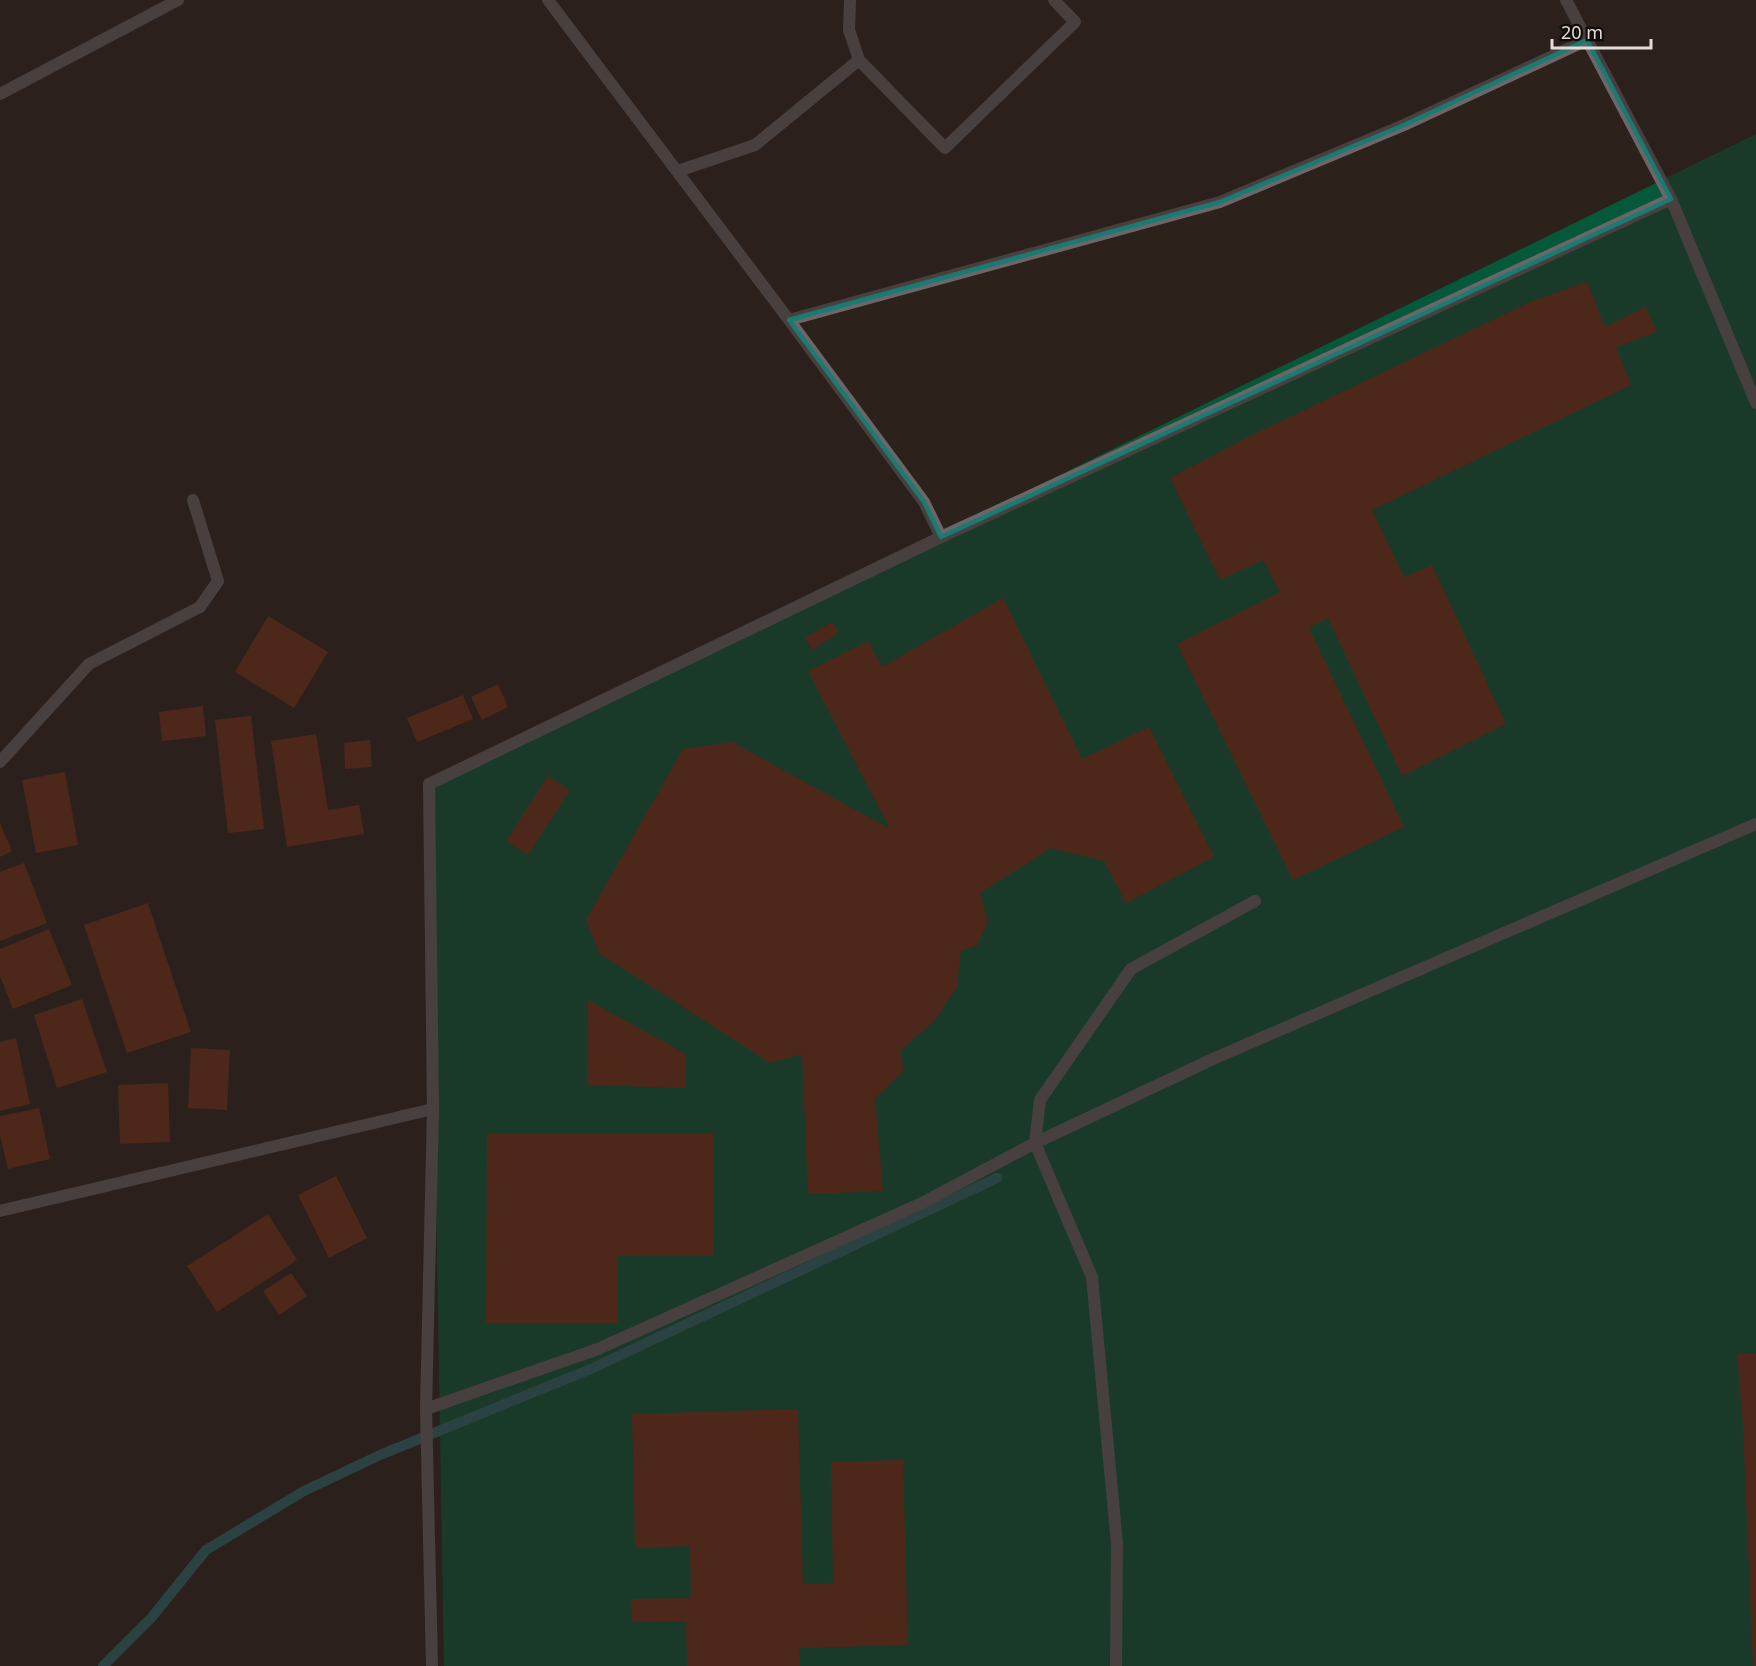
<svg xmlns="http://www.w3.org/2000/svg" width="1756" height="1666" viewBox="0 0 1756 1666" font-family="'Noto Sans',sans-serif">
<rect width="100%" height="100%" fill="#2c211b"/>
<!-- green -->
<path fill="#05593a" d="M1756,134V1666H444L429,784Z"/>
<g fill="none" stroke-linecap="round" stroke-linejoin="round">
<!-- stream -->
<path stroke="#2c6b73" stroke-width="10" d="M103,1666L152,1617L206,1550L304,1491L380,1455L593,1368L997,1178"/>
</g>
<!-- building -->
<g fill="#772f17">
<path d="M1587,282L1605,327L1645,307L1657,332L1616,347L1631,385L1372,510L1404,577L1432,565L1506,724L1402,776L1328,618L1309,628L1404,827L1293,880L1177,644L1280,592L1263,560L1220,580L1170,478L1248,437L1530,302Z"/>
<path d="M1003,598L1082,759L1149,727L1214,857L1126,903L1104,861L1051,848L980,893L988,922L977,945L961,951L957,987L935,1020L900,1051L904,1071L875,1098L883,1191L808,1194L802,1054L770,1063L599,953L586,920L683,749L732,742L890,829L808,671L868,641L882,667Z"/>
<path d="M268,616L328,652L294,708L235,672Z"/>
<path d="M832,622L839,633L812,650L805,638Z"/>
<path d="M498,684L508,707L482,720L471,697Z"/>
<path d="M463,695L473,719L417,742L407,718Z"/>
<path d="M203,706L206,736L162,741L159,712Z"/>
<path d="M251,716L264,829L228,833L215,720Z"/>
<path d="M316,734L328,810L359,805L364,834L287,847L271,741Z"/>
<path d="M370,740L372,767L345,769L344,743Z"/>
<path d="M65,772L78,845L36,853L22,780Z"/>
<path d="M548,776L570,790L528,855L506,841Z"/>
<path d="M0,823L12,851L0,857Z"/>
<path d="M24,863L47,923L0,941V872Z"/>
<path d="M148,903L191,1032L127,1053L84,925Z"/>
<path d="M49,929L72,985L13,1009L0,976V949Z"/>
<path d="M82,999L107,1072L57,1088L34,1015Z"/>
<path d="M588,1000L686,1054V1088L587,1085Z"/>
<path d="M16,1038L30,1104L0,1111V1042Z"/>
<path d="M191,1048L230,1050L227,1110L188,1108Z"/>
<path d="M168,1083L170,1142L120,1144L118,1085Z"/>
<path d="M39,1108L50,1159L8,1169L0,1135V1116Z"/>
<path d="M487,1134H714L713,1256H618V1323H486Z"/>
<path d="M336,1176L367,1238L329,1258L298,1195Z"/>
<path d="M268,1214L297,1260L217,1312L187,1266Z"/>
<path d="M291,1273L307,1296L279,1315L263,1291Z"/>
<path d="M1756,1353V1666H1753L1743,1427L1737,1354Z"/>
<path d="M798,1409L803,1584L833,1583L831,1462L903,1460L908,1645L799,1648L800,1666H687L686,1621L632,1622L631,1599L691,1598L690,1546L635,1548L632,1414Z"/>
</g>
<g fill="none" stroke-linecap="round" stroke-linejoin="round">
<!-- minor -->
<g stroke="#6c6668" stroke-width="12">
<path d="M548,0L789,320"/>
<path d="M850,0L849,30L859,60L945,148L1075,22L1054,0"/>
<path d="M678,171L755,145L859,60"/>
<path d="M941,537L924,502L789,320L1220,202L1404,125L1587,40"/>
<path d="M0,762L89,664L200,607L218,581L193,500"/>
<path d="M429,784L941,537L1671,199"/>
<path d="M0,1211L433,1109"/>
<path d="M426,1409L598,1349L922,1203L1035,1143L1215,1058L1756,824"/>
<path d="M1116,1666L1117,1544L1092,1277L1035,1143L1040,1100L1131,969L1255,901"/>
</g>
<!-- tertiary -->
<g stroke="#6c6668" stroke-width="12">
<path d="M1566,0L1671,199L1756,403"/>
<path d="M0,94L178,0"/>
<path d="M429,784L433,1109L426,1409L432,1666"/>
</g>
</g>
<!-- marked area -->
<path d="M0 0H1756V1666H0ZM1587,40L1671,199L941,537L924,502L789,320L1220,202L1404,125Z" fill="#2c211b" fill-opacity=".55" fill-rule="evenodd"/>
<path fill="none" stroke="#1a7b73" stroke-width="4.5" stroke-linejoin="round" d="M1587,40L1671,199L941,537L924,502L789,320L1220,202L1404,125Z"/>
<!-- scale -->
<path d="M1552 39v9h99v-9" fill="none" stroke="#e4dcd8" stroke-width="3"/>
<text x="1561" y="39" font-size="18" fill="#e4dcd8" stroke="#110c09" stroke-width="4.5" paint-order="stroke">20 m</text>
</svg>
